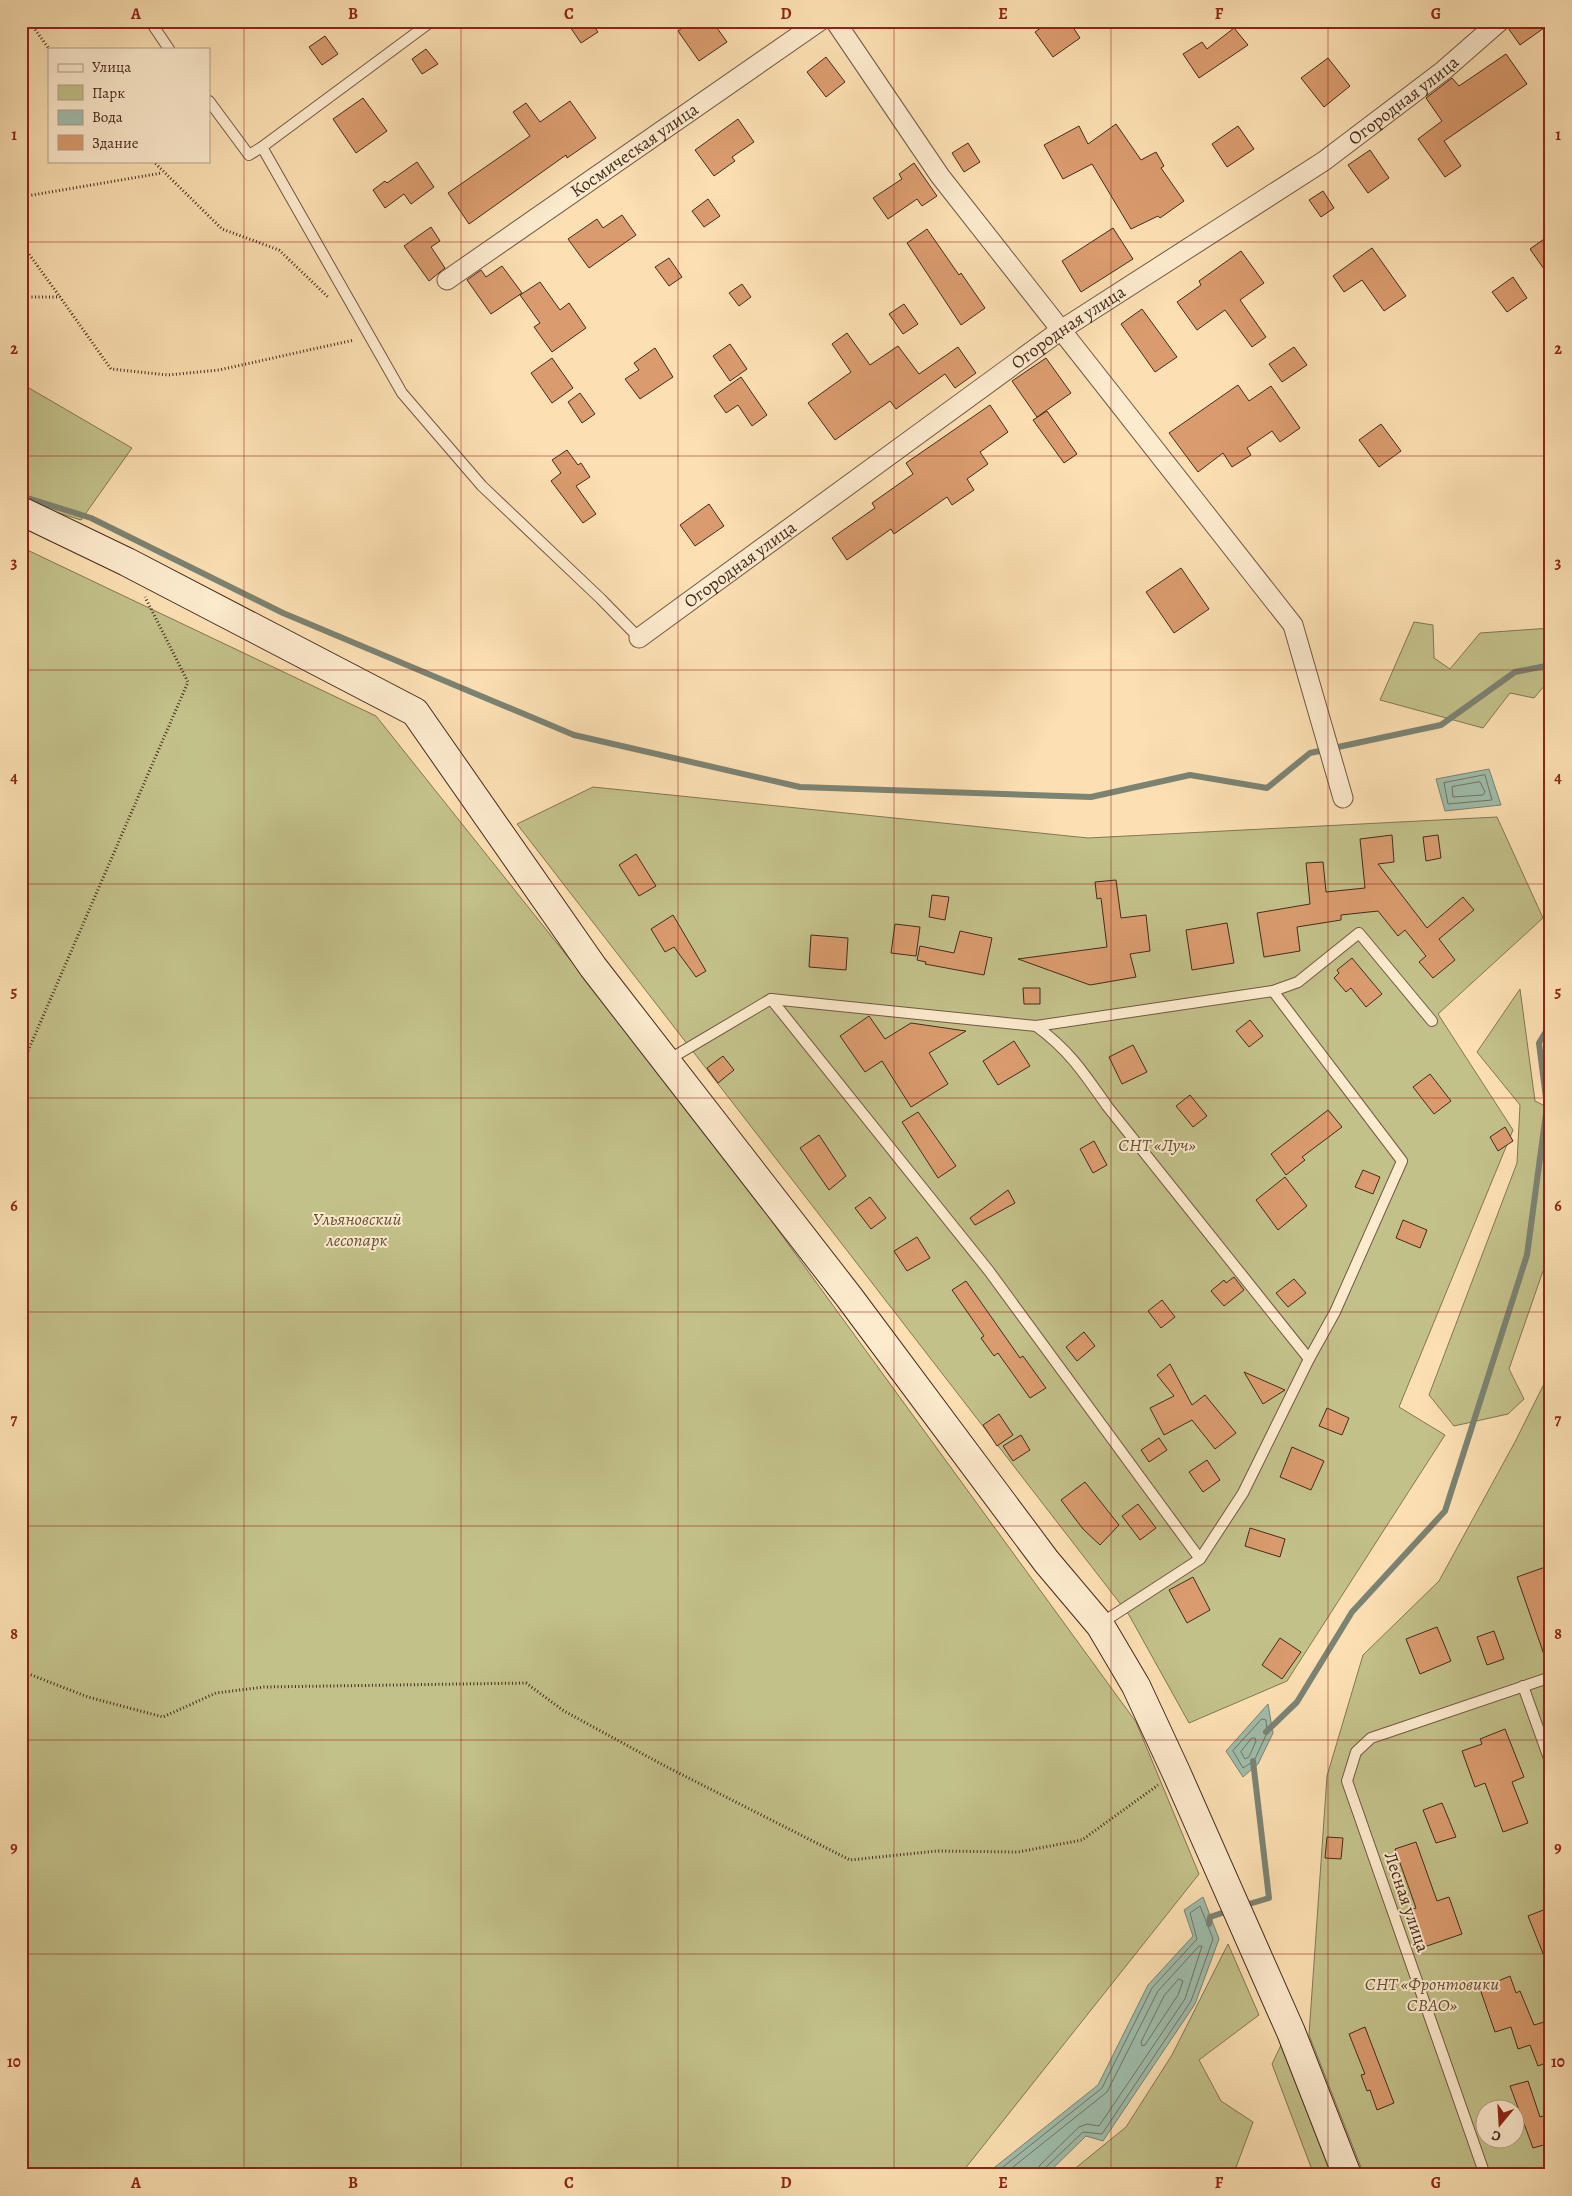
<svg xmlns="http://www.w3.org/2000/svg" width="1572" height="2196" viewBox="0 0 1572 2196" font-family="Alegreya,serif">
<rect width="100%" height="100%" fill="#fce0b3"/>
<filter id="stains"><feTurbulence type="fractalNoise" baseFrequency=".004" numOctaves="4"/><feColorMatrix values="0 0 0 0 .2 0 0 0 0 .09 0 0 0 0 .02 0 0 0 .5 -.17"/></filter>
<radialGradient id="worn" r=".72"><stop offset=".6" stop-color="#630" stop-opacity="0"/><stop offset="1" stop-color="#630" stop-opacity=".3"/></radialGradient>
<!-- green -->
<g fill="#c3c18a" stroke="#847654" fill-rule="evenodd">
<path d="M21,388H29L132,448L81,520L21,501Z"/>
<path d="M21,547L376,716L701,1124L1136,1722L1199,1874L960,2175H21Z"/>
<path d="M1414,622L1433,625L1434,658L1450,669L1480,633L1551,628V678L1534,698L1510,693L1483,728L1380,700Z"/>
<path d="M593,787L1088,838L1497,817L1543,918L1438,1014L1513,1130L1399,1407L1445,1435L1287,1681L1189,1723L1129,1615L517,824Z"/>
<path d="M1520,989L1535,1101L1551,1109V1248L1509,1369L1524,1399L1508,1414L1454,1426L1429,1395L1517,1163L1520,1105L1477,1052Z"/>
<path d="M1551,1370V2175H1364L1309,2035L1327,1776L1363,1655L1439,1581L1516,1440ZM1484,2108H1514V2138H1484Z"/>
<path d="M1228,1944L1259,2015L1199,2060L1221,2101L1253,2122L1235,2170L1228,2175H1067L1126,2127L1172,2055Z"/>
<path d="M1282,2043L1334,2175H1314L1272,2064Z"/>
</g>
<!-- water -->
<g fill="#9fbdac" stroke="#7b8373">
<path d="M1489,769L1501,805L1445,811L1436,779Z"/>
<path d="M1268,1704L1273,1733L1258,1764L1243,1777L1226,1751Z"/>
<path d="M1203,1897L1219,1939L1195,2004L1103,2141L1086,2136L1046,2175H985L1098,2085L1148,1985L1193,1936L1184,1910Z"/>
</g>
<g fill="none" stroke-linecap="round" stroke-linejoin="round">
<!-- shore -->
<g stroke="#727464" stroke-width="1">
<path d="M1485,775L1492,800L1448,804L1444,783Z"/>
<path d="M1480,782L1485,792L1483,795L1453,797L1452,787Z"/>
<path d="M1262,1719L1266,1720L1267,1733L1254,1761L1243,1768L1233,1751Z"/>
<path d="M1252,1738H1255L1256,1741L1249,1757L1245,1759L1241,1752Z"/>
<path d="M1179,1979L1183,1981L1178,1995L1145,2045L1142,2046L1141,2042L1164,1996Z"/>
<path d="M993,2175L1102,2088L1152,1988L1197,1939L1190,1913L1200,1906L1213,1939L1191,2001L1102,2134L1083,2132L1044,2169L1043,2175"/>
<path d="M1003,2175L1107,2092L1158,1991L1199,1946H1202L1185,1999L1099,2126L1087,2124L1079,2127L1040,2165L1037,2175"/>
</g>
<!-- stream -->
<g stroke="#7b8373" stroke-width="6">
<path d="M21,496L91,518L283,613L574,735L800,787L1091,797L1190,775L1267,788L1310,753L1441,725L1515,672L1551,665"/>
<path d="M1266,1732L1297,1702L1352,1612L1445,1511L1527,1255L1547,1106L1539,1043L1551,1023"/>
<path d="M1249,1904L1269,1898L1253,1761"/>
<path d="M1209,1924L1210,1917L1222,1913"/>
</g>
</g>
<!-- building -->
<g fill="#da9c6f" stroke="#452b1d">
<path d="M566,21H590L598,32L581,43Z"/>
<path d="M692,21H712L727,42L699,61L678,31Z"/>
<path d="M1051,21H1069L1080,38L1053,57L1035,32Z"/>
<path d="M1511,21H1551V23L1520,45L1508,28Z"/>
<path d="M1234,28L1248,45L1199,78L1183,54L1202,42L1207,49Z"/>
<path d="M325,36L338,54L322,65L309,47Z"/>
<path d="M426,49L438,64L422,74L412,59Z"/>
<path d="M1506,54L1527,84L1444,141L1461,166L1445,177L1418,139L1442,121L1426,98L1452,78L1459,86Z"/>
<path d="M826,57L845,82L826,97L807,72Z"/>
<path d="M1328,58L1350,86L1324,107L1301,78Z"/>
<path d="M363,98L387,131L356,153L333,119Z"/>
<path d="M570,101L596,138L567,158L566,155L469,224L448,193L530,136L513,112L526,103L540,122Z"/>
<path d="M738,119L754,142L732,157L735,161L714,176L695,150Z"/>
<path d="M1116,124L1141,160L1156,152L1164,166L1161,168L1184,201L1160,218L1158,216L1131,229L1092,164L1063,179L1044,145L1079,126L1088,144Z"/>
<path d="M1238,126L1254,149L1227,167L1212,144Z"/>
<path d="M968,143L980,162L964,172L952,153Z"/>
<path d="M1370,150L1389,178L1368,193L1348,165Z"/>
<path d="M417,162L434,187L411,204L404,194L385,208L373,190L385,181L387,183Z"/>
<path d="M914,163L937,196L922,206L917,199L888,219L873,198L902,179L899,174Z"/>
<path d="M1323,191L1334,208L1321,217L1309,200Z"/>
<path d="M708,199L720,216L704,227L692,211Z"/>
<path d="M622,215L636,235L589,268L568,239L597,219L603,228Z"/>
<path d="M431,227L440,241L431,247L445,268L429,281L404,246Z"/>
<path d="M1113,228L1133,259L1081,292L1062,261Z"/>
<path d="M927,229L959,275L961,273L985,308L961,325L907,243Z"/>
<path d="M1551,234V279L1530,249Z"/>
<path d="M1372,248L1406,296L1384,311L1362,280L1344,292L1333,276Z"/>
<path d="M1241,251L1264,283L1240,300L1266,337L1252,347L1225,310L1197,330L1177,302L1201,285L1199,281Z"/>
<path d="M669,258L682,277L669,286L655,267Z"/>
<path d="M502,266L522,293L491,314L467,280L481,270L486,277Z"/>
<path d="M1513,277L1527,298L1507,312L1492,292Z"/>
<path d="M540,282L560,310L569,303L586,328L552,352L534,327L540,323L520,295Z"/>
<path d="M742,284L751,297L739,306L729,293Z"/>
<path d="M904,304L918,324L903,334L889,314Z"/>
<path d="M1142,309L1177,357L1155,372L1121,324Z"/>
<path d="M847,333L870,365L898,346L919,374L958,347L976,373L955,388L945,374L896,409L890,401L835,440L808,403L851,372L832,344Z"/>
<path d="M730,344L747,369L730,381L713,356Z"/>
<path d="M1294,347L1307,365L1282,382L1269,364Z"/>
<path d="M655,348L673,377L640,399L625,379L639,370L634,363Z"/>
<path d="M552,358L573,388L552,403L531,373Z"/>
<path d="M1046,358L1071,393L1037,417L1012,381Z"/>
<path d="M741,377L767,415L752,426L738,405L726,413L714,396Z"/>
<path d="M1238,385L1249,401L1271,386L1300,428L1280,442L1272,431L1247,448L1251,455L1232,467L1223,453L1198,472L1169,433Z"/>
<path d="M580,393L595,414L582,423L568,402Z"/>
<path d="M990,405L1008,432L980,452L988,464L967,479L974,490L952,505L947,497L894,534L891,529L847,560L832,538L875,508L872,503L913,474L906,463Z"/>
<path d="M1047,411L1077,454L1064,463L1033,420Z"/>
<path d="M1381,424L1401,451L1379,467L1359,440Z"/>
<path d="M567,450L578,465L581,463L590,477L576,486L596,514L583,523L551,481L561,473L552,460Z"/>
<path d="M709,504L724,526L695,546L680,525Z"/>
<path d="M1181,568L1209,609L1174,633L1146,592Z"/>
<path d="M1392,835L1394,862L1378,864L1427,928L1463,897L1474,910L1439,939L1455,960L1433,978L1419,962L1426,956L1405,930L1398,936L1378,911L1341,915V920L1297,927L1300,951L1264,957L1257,913L1310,904L1306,863L1323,862L1326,892L1365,888L1360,839Z"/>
<path d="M1438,835L1441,858L1426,861L1423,837Z"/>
<path d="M636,854L656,886L639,896L619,865Z"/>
<path d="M1116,880L1121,918L1146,915L1150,951L1130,954L1136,977L1090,985L1018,959L1107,947L1101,898L1097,899L1095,882Z"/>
<path d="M932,895L949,897L945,920L929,917Z"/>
<path d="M673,915L706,971L696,977L674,947L665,952L651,929Z"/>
<path d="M1227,923L1234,963L1192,970L1186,930Z"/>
<path d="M895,924L920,927L916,956L891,953Z"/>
<path d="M960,931L992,938L984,975L925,964L926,962L917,960L920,946L954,953Z"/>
<path d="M811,935L848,938L846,970L809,967Z"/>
<path d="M1352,958L1382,994L1366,1007L1351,988L1346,992L1334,978L1339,973L1337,970Z"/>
<path d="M1023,988H1040V1004H1024Z"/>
<path d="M869,1016L885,1039L911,1023L966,1031L929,1053L948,1084L911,1107L882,1061L865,1072L840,1036Z"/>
<path d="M1250,1020L1263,1036L1249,1047L1236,1031Z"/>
<path d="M1014,1041L1030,1066L998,1085L983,1061Z"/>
<path d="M1133,1045L1147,1072L1122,1084L1109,1057Z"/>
<path d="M723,1056L734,1070L718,1083L707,1068Z"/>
<path d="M1430,1074L1451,1101L1434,1114L1413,1087Z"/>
<path d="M1190,1095L1207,1116L1193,1127L1176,1106Z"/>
<path d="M1328,1110L1342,1127L1302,1157L1305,1160L1286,1175L1271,1154Z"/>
<path d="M918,1112L956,1166L938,1178L902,1122Z"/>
<path d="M1505,1127L1513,1141L1498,1151L1490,1137Z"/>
<path d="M819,1135L846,1176L829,1190L800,1148Z"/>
<path d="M1094,1141L1107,1165L1093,1173L1080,1149Z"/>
<path d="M1363,1170L1380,1177L1373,1194L1355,1187Z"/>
<path d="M1285,1177L1307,1206L1278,1230L1256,1200Z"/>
<path d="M1008,1190L1015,1203L975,1225L970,1218Z"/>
<path d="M870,1197L886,1218L871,1229L855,1208Z"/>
<path d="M1403,1220L1427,1230L1420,1248L1396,1238Z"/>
<path d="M917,1237L930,1258L907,1271L894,1251Z"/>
<path d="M1234,1277L1244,1290L1224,1306L1211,1291L1224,1280L1226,1283Z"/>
<path d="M1294,1279L1306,1293L1288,1307L1276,1293Z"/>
<path d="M966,1281L1020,1358L1023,1356L1046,1388L1030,1398L998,1353L994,1356L981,1338L984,1336L952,1290Z"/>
<path d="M1162,1300L1175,1317L1161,1328L1148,1311Z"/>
<path d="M1084,1332L1095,1346L1077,1361L1066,1347Z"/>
<path d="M1170,1364L1192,1405L1205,1395L1236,1433L1215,1449L1192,1420L1164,1435L1150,1408L1174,1396L1157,1375Z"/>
<path d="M1244,1372L1285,1390L1263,1404Z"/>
<path d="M1327,1408L1349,1418L1342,1435L1319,1426Z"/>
<path d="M999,1414L1013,1435L997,1446L983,1425Z"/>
<path d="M1021,1435L1030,1450L1013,1461L1003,1446Z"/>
<path d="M1159,1438L1167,1450L1149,1462L1141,1450Z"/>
<path d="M1292,1447L1324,1461L1311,1490L1280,1477Z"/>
<path d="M1207,1460L1220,1480L1203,1492L1189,1472Z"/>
<path d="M1085,1482L1119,1525L1100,1545L1083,1529L1061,1500Z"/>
<path d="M1138,1504L1156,1528L1140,1540L1122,1516Z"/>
<path d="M1250,1528L1285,1539L1280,1557L1245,1546Z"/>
<path d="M1551,1565V1666H1548L1517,1577Z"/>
<path d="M1193,1577L1210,1610L1187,1623L1169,1590Z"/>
<path d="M1437,1627L1451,1661L1420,1674L1406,1639Z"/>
<path d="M1494,1631L1504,1659L1487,1665L1477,1637Z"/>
<path d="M1280,1638L1301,1652L1282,1679L1262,1665Z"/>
<path d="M1505,1729L1524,1777L1512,1782L1528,1823L1503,1832L1485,1783L1475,1787L1462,1751L1482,1744L1480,1739Z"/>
<path d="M1442,1803L1456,1837L1436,1843L1423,1810Z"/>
<path d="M1327,1837L1343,1838L1341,1859L1325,1858Z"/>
<path d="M1416,1842L1437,1901L1449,1897L1462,1934L1424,1947L1411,1910L1416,1908L1395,1849Z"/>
<path d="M1551,1907V1970L1550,1971L1528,1916Z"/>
<path d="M1510,1976L1516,1993L1520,1991L1534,2025L1551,2020V2061L1538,2066L1530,2045L1518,2049L1511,2027L1495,2032L1480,1989Z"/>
<path d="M1365,2027L1394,2103L1377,2110L1370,2090L1367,2091L1361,2075L1365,2074L1349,2034Z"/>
<path d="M1528,2081L1540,2117L1551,2114V2138L1546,2139L1547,2144L1533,2148L1510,2086Z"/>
</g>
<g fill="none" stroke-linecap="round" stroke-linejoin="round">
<!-- lane casing -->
<g stroke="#735842" stroke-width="12">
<g id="lane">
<path d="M150,21L169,49"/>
<path d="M209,101L249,155L262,147L432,21"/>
<path d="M262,147L402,393L482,486L601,599L639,638"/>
<path d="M1273,991L1298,982L1359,933L1432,1021"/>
<path d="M771,999L989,1271L1200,1559"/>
<path d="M1036,1026C1069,1050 1084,1073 1107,1106L1309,1359"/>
<path d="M668,1060L771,999L1036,1026L1273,991L1402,1161L1335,1312L1309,1359L1243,1493L1200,1559L1100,1624"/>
<path d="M1523,1686L1551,1764"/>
<path d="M1485,2175L1347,1781L1356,1752L1371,1738L1551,1677"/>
</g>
</g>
<!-- street casing -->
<g stroke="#735842" stroke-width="21">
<g id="street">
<path d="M835,21L940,176L1293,625L1343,798"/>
<path id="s1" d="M447,280L820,21"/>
<path id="s2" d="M639,638L1061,330L1324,161L1444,70L1500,21"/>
</g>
</g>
<!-- secondary casing -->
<g stroke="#452b1d" stroke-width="30">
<path id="secondary" d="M21,511L127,562L415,712L593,967L849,1297L1046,1561L1100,1625L1136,1686L1176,1772L1291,2032L1347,2175"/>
</g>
<!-- path -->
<g stroke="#452b1d" stroke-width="3" stroke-dasharray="1 2.5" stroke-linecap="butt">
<path d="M29,21L49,49"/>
<path d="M153,161L222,229L279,250L329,298"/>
<path d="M21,197L162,173"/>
<path d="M21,243L60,297"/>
<path d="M21,297H60L111,369L168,375L219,370L354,340"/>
<path d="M21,1067L188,682L145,597"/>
<path d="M21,1671L88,1697L163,1717L216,1693L264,1687L526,1683L564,1711L663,1765L850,1860L937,1851L1018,1852L1082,1840L1158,1785"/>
</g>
<!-- lane -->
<use href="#lane" stroke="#fdebce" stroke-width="10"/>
<!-- street -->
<use href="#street" stroke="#fdebce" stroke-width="19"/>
<!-- secondary -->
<use href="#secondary" stroke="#fdebce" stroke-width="28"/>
</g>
<!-- grid -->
<path fill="none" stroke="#8f2418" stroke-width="1" stroke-opacity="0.55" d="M244,21V2175M461,21V2175M678,21V2175M894,21V2175M1111,21V2175M1328,21V2175M21,242H1551M21,456H1551M21,670H1551M21,884H1551M21,1098H1551M21,1312H1551M21,1526H1551M21,1740H1551M21,1954H1551"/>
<g text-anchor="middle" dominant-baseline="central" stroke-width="4" stroke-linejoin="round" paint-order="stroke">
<!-- street labels -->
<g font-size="18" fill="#452b1d" stroke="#fdebce">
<text stroke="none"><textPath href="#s2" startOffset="935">Огородная улица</textPath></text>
<text stroke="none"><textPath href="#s1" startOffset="228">Космическая улица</textPath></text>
<text stroke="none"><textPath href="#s2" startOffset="530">Огородная улица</textPath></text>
<text stroke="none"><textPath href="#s2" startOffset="125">Огородная улица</textPath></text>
<text transform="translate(1407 1902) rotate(71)">Лесная улица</text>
</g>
<!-- park labels -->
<g font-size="18" font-style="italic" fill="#645038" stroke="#fdebce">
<text x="1157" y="1145">СНТ «Луч»</text>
<text x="357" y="1219">Ульяновский<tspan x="357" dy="21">лесопарк</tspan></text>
<text x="1432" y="1984">СНТ «Фронтовики<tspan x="1432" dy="21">СВАО»</tspan></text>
</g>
</g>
<!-- margin -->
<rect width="1572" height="2196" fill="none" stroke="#fce0b3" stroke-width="55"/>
<!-- legend -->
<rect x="48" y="48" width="162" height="115" fill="#fdebce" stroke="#b39e87"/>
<rect x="58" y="64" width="25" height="8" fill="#fdebce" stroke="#b39e87"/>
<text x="92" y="72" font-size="15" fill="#452b1d">Улица</text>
<rect x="58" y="85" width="25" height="15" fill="#c3c18a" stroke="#b39e87"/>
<text x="92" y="98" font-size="15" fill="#452b1d">Парк</text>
<rect x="58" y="110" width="25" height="15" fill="#9fbdac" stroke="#b39e87"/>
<text x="92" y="122" font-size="15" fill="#452b1d">Вода</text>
<rect x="58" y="135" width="25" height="15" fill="#da9c6f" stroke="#b39e87"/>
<text x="92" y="148" font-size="15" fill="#452b1d">Здание</text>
<!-- north arrow -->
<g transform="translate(1500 2124) rotate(198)"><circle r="24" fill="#fdebce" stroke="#b39e87"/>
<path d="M0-4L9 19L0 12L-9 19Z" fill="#8f2418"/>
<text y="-8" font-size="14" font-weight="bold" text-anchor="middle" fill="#452b1d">С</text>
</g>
<rect x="28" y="28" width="1516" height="2140" fill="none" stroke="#8f2418" stroke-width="2"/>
<g font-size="16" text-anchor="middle" font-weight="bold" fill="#8f2418">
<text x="136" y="19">A</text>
<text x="353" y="19">B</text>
<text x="569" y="19">C</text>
<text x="786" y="19">D</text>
<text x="1003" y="19">E</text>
<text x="1219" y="19">F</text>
<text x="1436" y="19">G</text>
<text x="14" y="140">1</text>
<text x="1558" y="140">1</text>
<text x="14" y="354">2</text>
<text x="1558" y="354">2</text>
<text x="14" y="568">3</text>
<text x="1558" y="568">3</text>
<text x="14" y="783">4</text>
<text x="1558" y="783">4</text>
<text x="14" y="997">5</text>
<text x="1558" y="997">5</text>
<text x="14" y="1211">6</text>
<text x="1558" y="1211">6</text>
<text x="14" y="1425">7</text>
<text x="1558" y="1425">7</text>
<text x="14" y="1639">8</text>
<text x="1558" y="1639">8</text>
<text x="14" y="1853">9</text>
<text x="1558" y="1853">9</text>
<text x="14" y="2067">10</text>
<text x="1558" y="2067">10</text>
<text x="136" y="2188">A</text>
<text x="353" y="2188">B</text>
<text x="569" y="2188">C</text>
<text x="786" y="2188">D</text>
<text x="1003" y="2188">E</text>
<text x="1219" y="2188">F</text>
<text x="1436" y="2188">G</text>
</g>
<rect width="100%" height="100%" filter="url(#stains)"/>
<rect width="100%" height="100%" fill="url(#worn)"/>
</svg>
